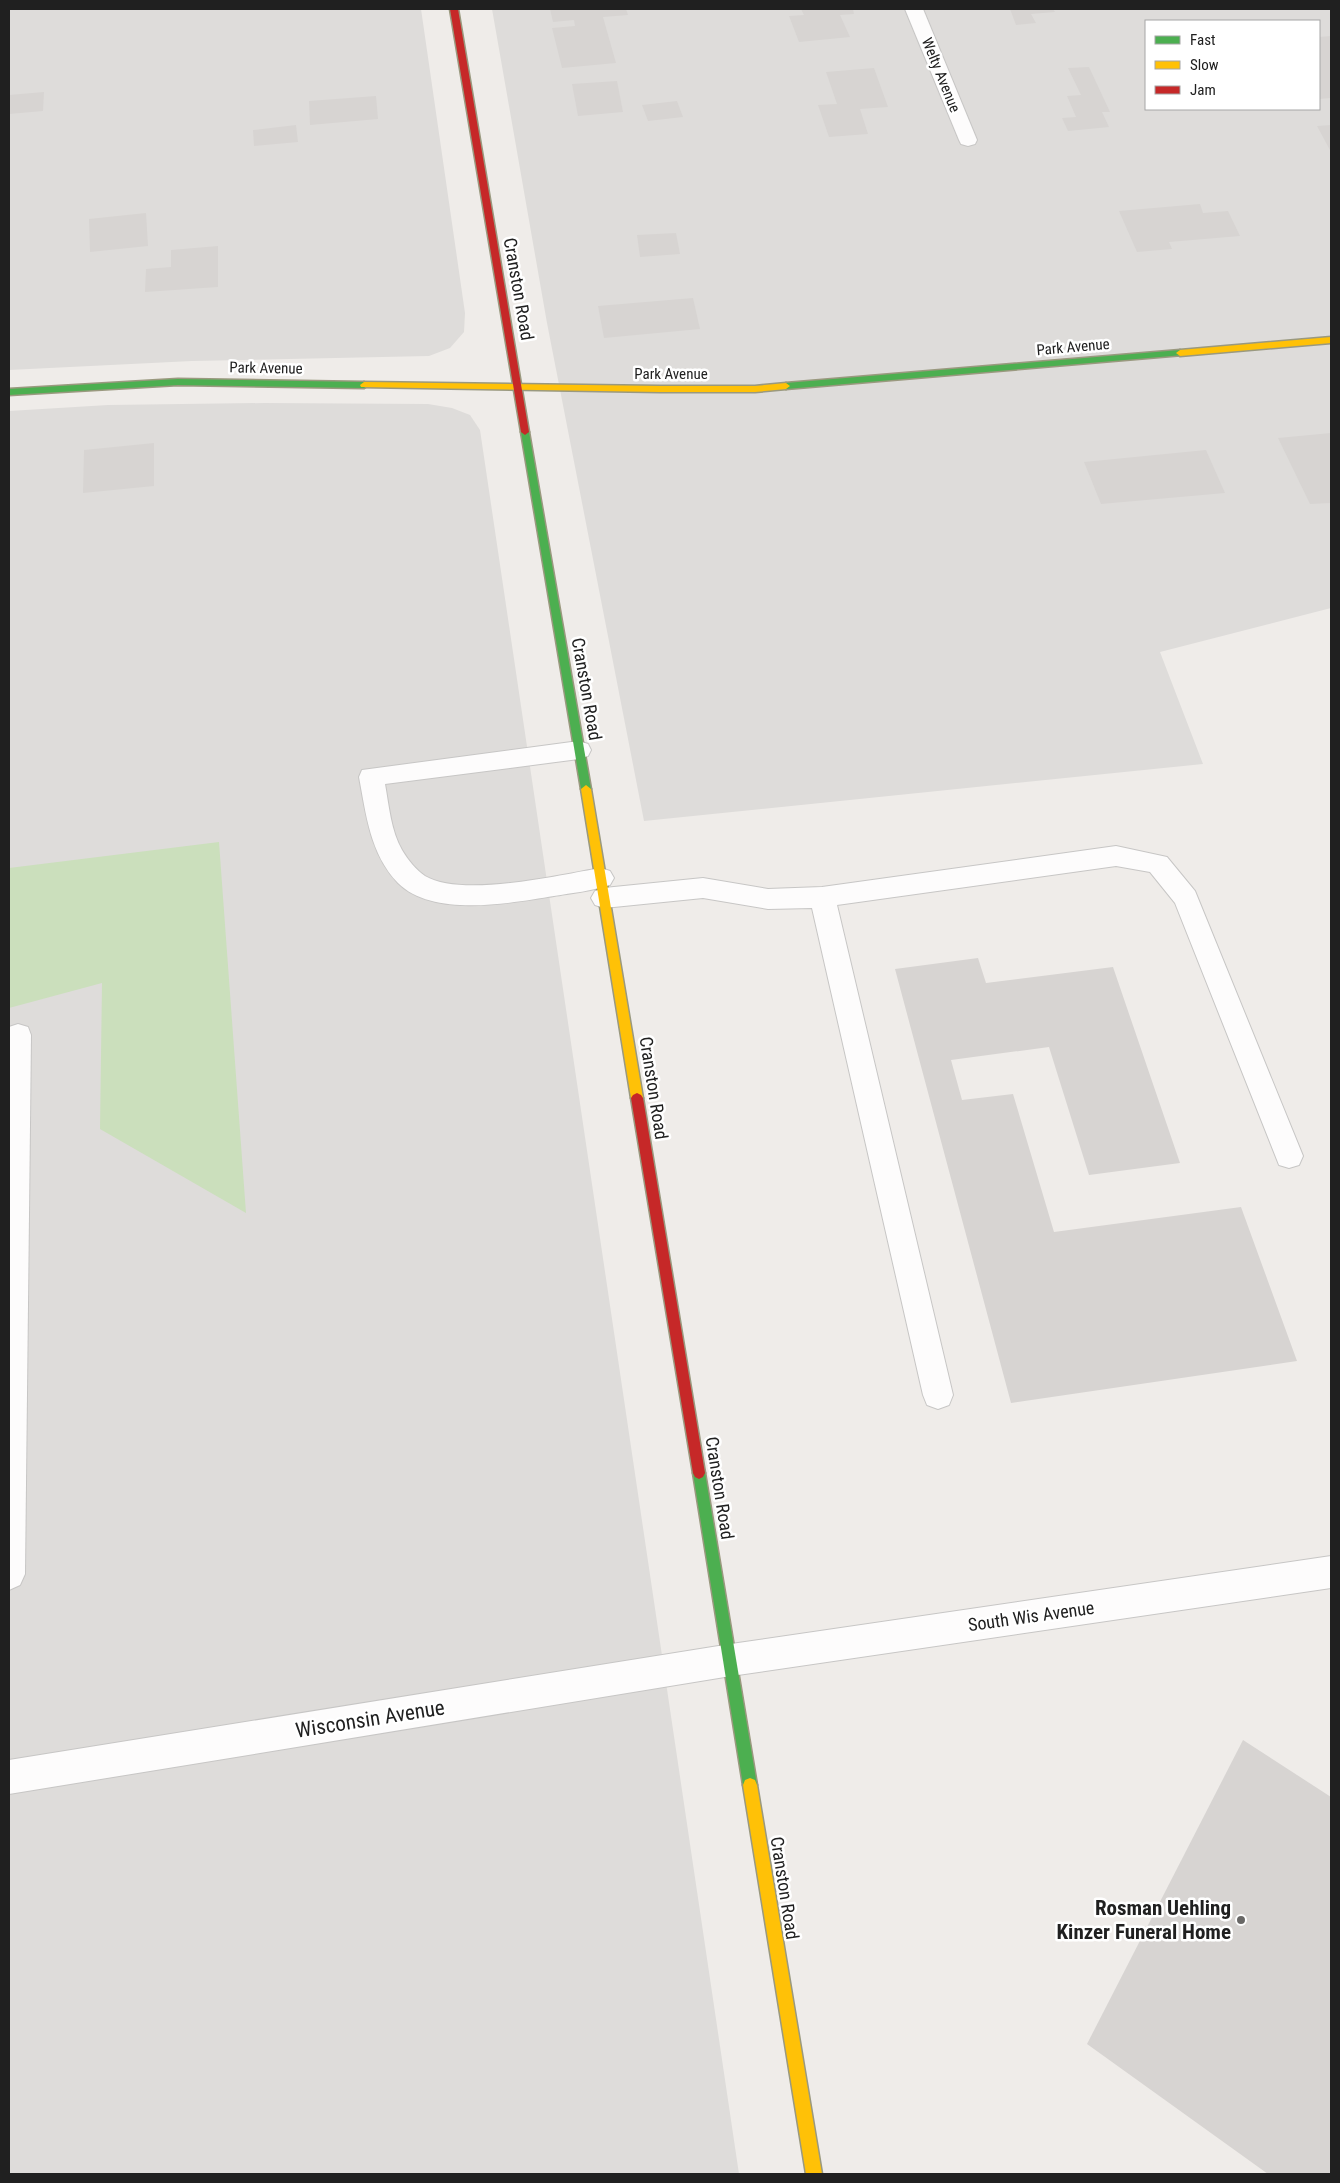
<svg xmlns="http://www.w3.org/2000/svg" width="1340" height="2183" viewBox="0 0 1340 2183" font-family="'Roboto Condensed',sans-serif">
<rect width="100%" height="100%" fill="#efece9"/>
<!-- residential -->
<g fill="#dedcda" fill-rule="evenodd">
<path d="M9,9H421L465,313L464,332L450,348L429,356L192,361L9,370Z"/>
<path d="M492,9H1331V608L1160,652L1203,764L644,821L547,323ZM1146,21H1319V109H1146Z"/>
<path d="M264,403L428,404L452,408L470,415L480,430L739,2174H9V411L108,405Z"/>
</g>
<!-- forest -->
<path fill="#cbdfbc" d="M219,842L246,1213L100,1129L102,983L9,1008V868Z"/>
<!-- building -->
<g fill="#d7d4d2">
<path d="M550,9H626L628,15L603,17L616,63L562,68L552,28L575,26L574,20L553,22Z"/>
<path d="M801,9H853L854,14L840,15L850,37L799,42L789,16L804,15Z"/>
<path d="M1010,9H1053L1055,12L1031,14L1036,23L1016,25Z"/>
<path d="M1331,36V98L1319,99V37Z"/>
<path d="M1089,67L1110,112H1102L1109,127L1068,131L1062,118L1076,117L1067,96L1081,95L1068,68Z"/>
<path d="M874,68L888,107L860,109L868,134L829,137L818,105L837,104L826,72Z"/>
<path d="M617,81L623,112L578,116L572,84Z"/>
<path d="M44,92L43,111L9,114V95Z"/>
<path d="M376,96L378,119L310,125L309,101Z"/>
<path d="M677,101L683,117L648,121L642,105Z"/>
<path d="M296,125L298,142L254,146L253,130Z"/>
<path d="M1331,125V152L1317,126Z"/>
<path d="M1200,204L1203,213L1228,211L1240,236L1169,242L1172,249L1137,252L1119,211Z"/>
<path d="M146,213L148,246L90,252L89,219Z"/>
<path d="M676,233L680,254L640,257L637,235Z"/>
<path d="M218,246V287L145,292L146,269L171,267V250Z"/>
<path d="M693,298L700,329L604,338L598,306Z"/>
<path d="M1331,433V503L1310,504L1278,438Z"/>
<path d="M154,443V486L83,493L84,450Z"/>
<path d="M1206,450L1225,493L1101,504L1084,462Z"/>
<path d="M978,958L986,983L1113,967L1180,1163L1089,1175L1049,1047L951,1060L962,1100L1013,1094L1054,1232L1241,1207L1297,1361L1011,1403L895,969Z"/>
<path d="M1243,1740L1331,1797V2174H1268L1087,2044Z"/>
</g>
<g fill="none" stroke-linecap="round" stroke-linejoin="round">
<!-- lane casing -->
<g stroke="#c7c6c5" stroke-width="2">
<g id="lane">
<path d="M579,741L588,744L591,750L588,756L579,759L385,784C389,806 391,831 402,850C408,860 416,870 425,876C462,898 559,875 601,868L610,871L614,878L610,885C592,891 572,893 554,896C511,903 433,918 398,883C370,854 366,814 359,777L362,770Z"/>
<path d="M1116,846L1167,857L1195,891L1303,1156L1299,1165L1289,1168L1279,1165L1175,903L1150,872L1116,866L837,905L953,1395L949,1405L938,1409L927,1405L923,1395L812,908L768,909L703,898L604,908L595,905L591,898L595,891L604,888L703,878L768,889L822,887Z"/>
</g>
</g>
<!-- street casing -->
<g stroke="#c7c6c5" stroke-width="2">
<g id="street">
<path d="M905,9H923L977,140L975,144L968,146L961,144L959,140Z"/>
<path d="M18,1024L28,1027L31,1035L25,1574L20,1585L9,1590V1027Z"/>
<path d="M1331,1556V1588L731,1676L9,1794V1760L731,1644Z"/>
</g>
</g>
<!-- fast casing -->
<g stroke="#9a997f" stroke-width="3">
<g id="fast">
<path d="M1180,350L1184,353L1183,355L786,389L782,386L786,383Z"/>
<path d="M178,379L364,382L368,385L364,388L178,385L9,395V389Z"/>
<path d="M525,429L529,432L591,789L586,793L581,789L521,432Z"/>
<path d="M699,1467L703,1469L705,1473L757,1785L755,1790L750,1792L745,1790L743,1785L693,1473L695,1469Z"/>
</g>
</g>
<!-- slow casing -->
<g stroke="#9a997f" stroke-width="3">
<g id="slow">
<path d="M1331,337V343L1180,356L1176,353L1180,350Z"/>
<path d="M364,382L660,386H755L786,383L790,386L786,389L755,392H660L361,387L360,385Z"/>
<path d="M586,785L591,789L643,1098L641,1101H633L631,1098L581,789Z"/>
<path d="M750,1778L755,1780L757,1785L822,2174H806L743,1785L745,1780Z"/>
</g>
</g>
<!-- jam casing -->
<g stroke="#9a997f" stroke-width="3">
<g id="jam">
<path d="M450,9H458L529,432L525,435L521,432Z"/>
<path d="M637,1093L641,1095L643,1098L705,1473L703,1477L699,1479L695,1477L693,1473L631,1098L633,1095Z"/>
</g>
</g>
<!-- lane -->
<use href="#lane" fill="#fdfcfc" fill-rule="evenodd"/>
<!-- street -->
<use href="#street" fill="#fdfcfc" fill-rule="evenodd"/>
<!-- fast -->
<use href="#fast" fill="#4caf50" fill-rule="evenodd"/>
<!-- slow -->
<use href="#slow" fill="#ffc107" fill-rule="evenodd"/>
<!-- jam -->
<use href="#jam" fill="#c62828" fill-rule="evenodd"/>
</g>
<!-- markers -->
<circle fill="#686766" stroke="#fff" stroke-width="2" cx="1241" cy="1920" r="5"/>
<g text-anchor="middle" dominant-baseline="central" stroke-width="5" stroke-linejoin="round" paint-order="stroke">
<!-- far-street labels -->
<g font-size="15" fill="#202020" stroke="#fff">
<text transform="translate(941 75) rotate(68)">Welty Avenue</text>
<text transform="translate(1073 347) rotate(-5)">Park Avenue</text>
<text transform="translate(266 368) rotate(1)">Park Avenue</text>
<text x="671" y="374">Park Avenue</text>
</g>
<!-- street labels -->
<g font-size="18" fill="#202020" stroke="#fff">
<text transform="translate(519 289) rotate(80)">Cranston Road</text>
<text transform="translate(587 689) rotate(80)">Cranston Road</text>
<text transform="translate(654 1088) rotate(81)">Cranston Road</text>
<text transform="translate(720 1488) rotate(81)">Cranston Road</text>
<text transform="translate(1031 1616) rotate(-8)">South Wis Avenue</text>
<text transform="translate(785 1888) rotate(81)">Cranston Road</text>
</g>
<!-- near-street labels -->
<g font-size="21" fill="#202020" stroke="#fff">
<text transform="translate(370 1719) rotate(-9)">Wisconsin Avenue</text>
</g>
<!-- near-poi labels -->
<g font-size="21" font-weight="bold" fill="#202020" stroke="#fff" text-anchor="end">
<text x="1231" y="1908">Rosman Uehling<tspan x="1231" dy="24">Kinzer Funeral Home</tspan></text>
</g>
</g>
<!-- border -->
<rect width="1340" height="2183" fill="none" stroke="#202020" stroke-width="20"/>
<!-- legend -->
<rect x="1145" y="20" width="175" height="90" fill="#ffffff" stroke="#a6a6a6"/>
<rect x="1155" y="36" width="25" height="8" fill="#4caf50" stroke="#a6a6a6"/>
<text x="1190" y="45" font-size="15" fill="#202020">Fast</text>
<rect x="1155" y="61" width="25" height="8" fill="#ffc107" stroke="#a6a6a6"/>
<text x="1190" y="70" font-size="15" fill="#202020">Slow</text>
<rect x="1155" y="86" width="25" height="8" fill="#c62828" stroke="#a6a6a6"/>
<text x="1190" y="95" font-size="15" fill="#202020">Jam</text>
</svg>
